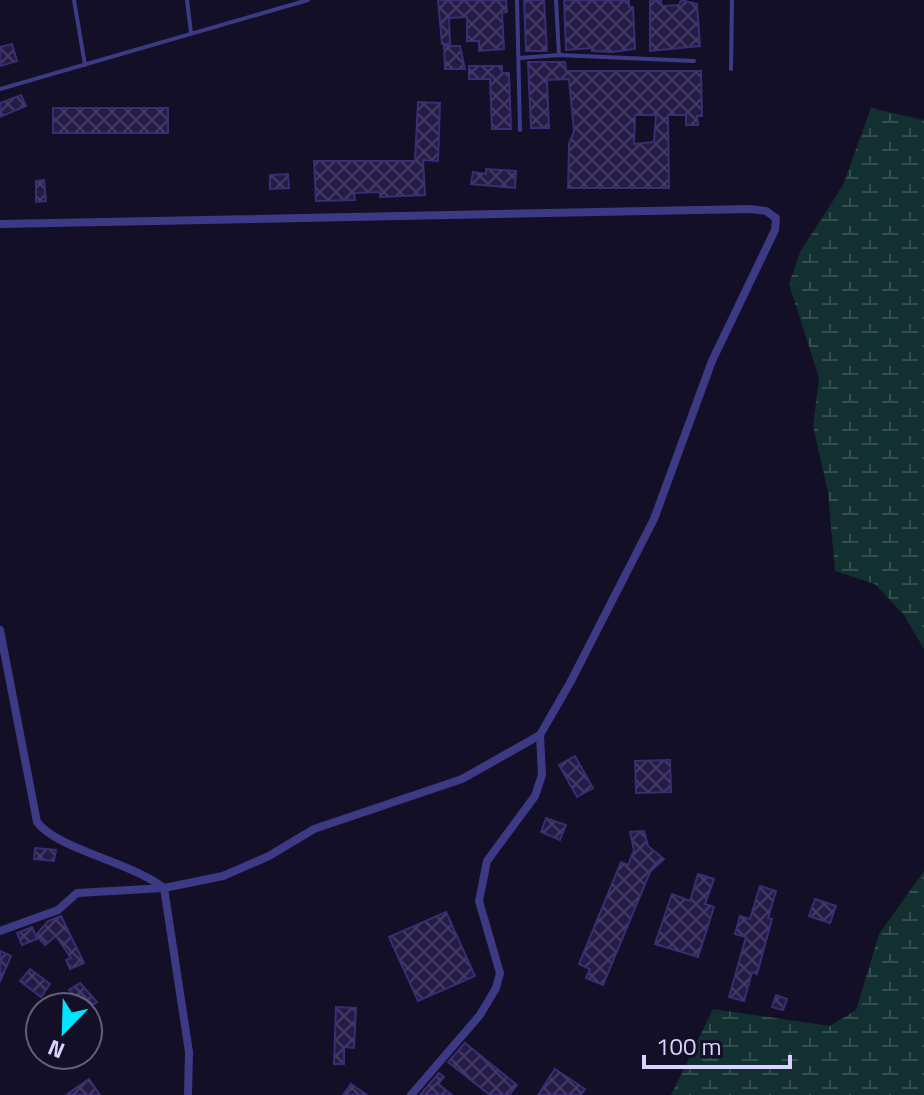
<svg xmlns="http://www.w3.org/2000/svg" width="924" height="1095" viewBox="0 0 924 1095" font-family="'Titillium Web',sans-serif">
<defs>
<pattern id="wetland-marsh" width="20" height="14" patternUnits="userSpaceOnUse" patternTransform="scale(2)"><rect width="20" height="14" fill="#12302f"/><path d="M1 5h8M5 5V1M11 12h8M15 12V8" fill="none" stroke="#344d4e"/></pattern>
<pattern id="building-cross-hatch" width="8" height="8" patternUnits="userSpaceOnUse" patternTransform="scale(2)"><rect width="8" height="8" fill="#241b47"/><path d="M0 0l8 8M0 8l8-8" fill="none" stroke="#433b63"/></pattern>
</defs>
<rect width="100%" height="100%" fill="#130f26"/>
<!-- wetland -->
<g fill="url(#wetland-marsh)">
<path d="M871,108L924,120V649L904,615L875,584L835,571L828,492L813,426L819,378L789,284L800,252L843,185Z"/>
<path d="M924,871V1095H671L713,1009L830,1026L856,1010L879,934Z"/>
</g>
<!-- building -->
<g fill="url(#building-cross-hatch)" stroke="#3b2d73" stroke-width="2" fill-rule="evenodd">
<path d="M438,0H506L507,12L502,13L504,49L479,51V41H467V17L449,18L450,44H442Z"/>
<path d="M524,0H544L547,51H526Z"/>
<path d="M564,0H629V7H633L635,49L612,52L592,51V48L566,50Z"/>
<path d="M650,0H661L662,6L679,5L681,0L697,4L700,46L650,51Z"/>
<path d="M12,44L17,61L0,66V47Z"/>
<path d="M444,46H460L465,69H445Z"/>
<path d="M528,62H565L566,71H701L702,116H697L698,125H686V115H668L669,188H568L569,144L574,131L569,79L547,80L549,128H531ZM635,115H656L654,142L634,144Z"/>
<path d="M469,66H502V73H509L511,129H492L490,79H469Z"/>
<path d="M21,95L26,106L0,117V103Z"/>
<path d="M418,102L440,103L438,161L423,160L425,195L380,197V192L354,193L355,200L316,201L314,161H415Z"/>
<rect x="53" y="108" width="115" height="25"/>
<path d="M486,169L516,171L515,188L471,184L473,172L486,174Z"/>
<path d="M288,174L289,188L270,189V175Z"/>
<path d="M44,180L46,201L36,202V181Z"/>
<path d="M575,756L593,788L577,797L559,765Z"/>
<path d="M670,760L671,792L636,793L635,761Z"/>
<path d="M546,818L566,825L560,840L541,832Z"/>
<path d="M644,831L648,846L664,859L650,872L603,985L586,978L590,969L579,964L621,862L628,865L634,850L630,832Z"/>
<path d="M35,848L56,850L54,861L34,859Z"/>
<path d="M698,874L714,879L705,904L714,907L698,957L655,944L672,894L690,901Z"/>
<path d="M760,886L776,891L768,918L772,919L757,974L752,972L744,1001L729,997L746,937L735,934L740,916L750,919Z"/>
<path d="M815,899L836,906L830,923L809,916Z"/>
<path d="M446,912L475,976L418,1001L389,937Z"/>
<path d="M61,916L84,963L70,969L66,960L71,958L56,936L45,945L36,935L48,921Z"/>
<path d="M32,927L37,939L22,945L17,933Z"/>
<path d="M0,951L11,956L0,982Z"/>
<path d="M30,969L50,984L41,997L20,981Z"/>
<path d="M80,983L97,1002L88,1008L69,990Z"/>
<path d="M776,995L787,999L783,1010L772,1007Z"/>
<path d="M336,1007L356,1008L354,1048L344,1047V1064H334Z"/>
<path d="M465,1043L517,1085L509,1095H490L448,1062Z"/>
<path d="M555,1069L585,1089L581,1095H538Z"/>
<path d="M439,1073L444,1077L438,1084L452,1095H420Z"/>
<path d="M89,1079L100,1095H66Z"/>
<path d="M351,1084L367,1095H343Z"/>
</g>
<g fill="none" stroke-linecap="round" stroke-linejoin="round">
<!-- lane -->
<g stroke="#3d3a85" stroke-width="4">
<path d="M74,0L85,65"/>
<path d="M187,0L191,33"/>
<path d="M517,0L520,130"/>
<path d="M556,0L559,55"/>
<path d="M519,58L559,55L694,61"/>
<path d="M731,69L732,0"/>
<path d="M0,89L308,0"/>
</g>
<!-- street -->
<g stroke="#3d3a85" stroke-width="8">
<path d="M0,224L750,209L766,211L776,218L775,230L712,361L654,519L571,681L540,735L542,775L535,796L487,861L479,901L500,973L496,988L480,1015L411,1095"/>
<path d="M0,630L37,822C57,849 131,862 164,888L189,1052L188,1095"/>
<path d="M0,931L58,910L77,893L164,888L223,876L269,856L314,829L462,779L540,735"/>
</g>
</g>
<!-- north arrow -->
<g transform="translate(64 1031) rotate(203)"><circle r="38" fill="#130f26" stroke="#625e7d" stroke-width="2"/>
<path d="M0-6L14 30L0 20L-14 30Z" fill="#00e5ff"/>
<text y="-12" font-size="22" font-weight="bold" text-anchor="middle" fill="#d9d4ff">N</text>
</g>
<!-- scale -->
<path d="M644 1055v12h146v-12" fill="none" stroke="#d9d4ff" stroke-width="4"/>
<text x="656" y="1055" font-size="24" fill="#d9d4ff" stroke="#130f26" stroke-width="6" paint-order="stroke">100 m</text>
</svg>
